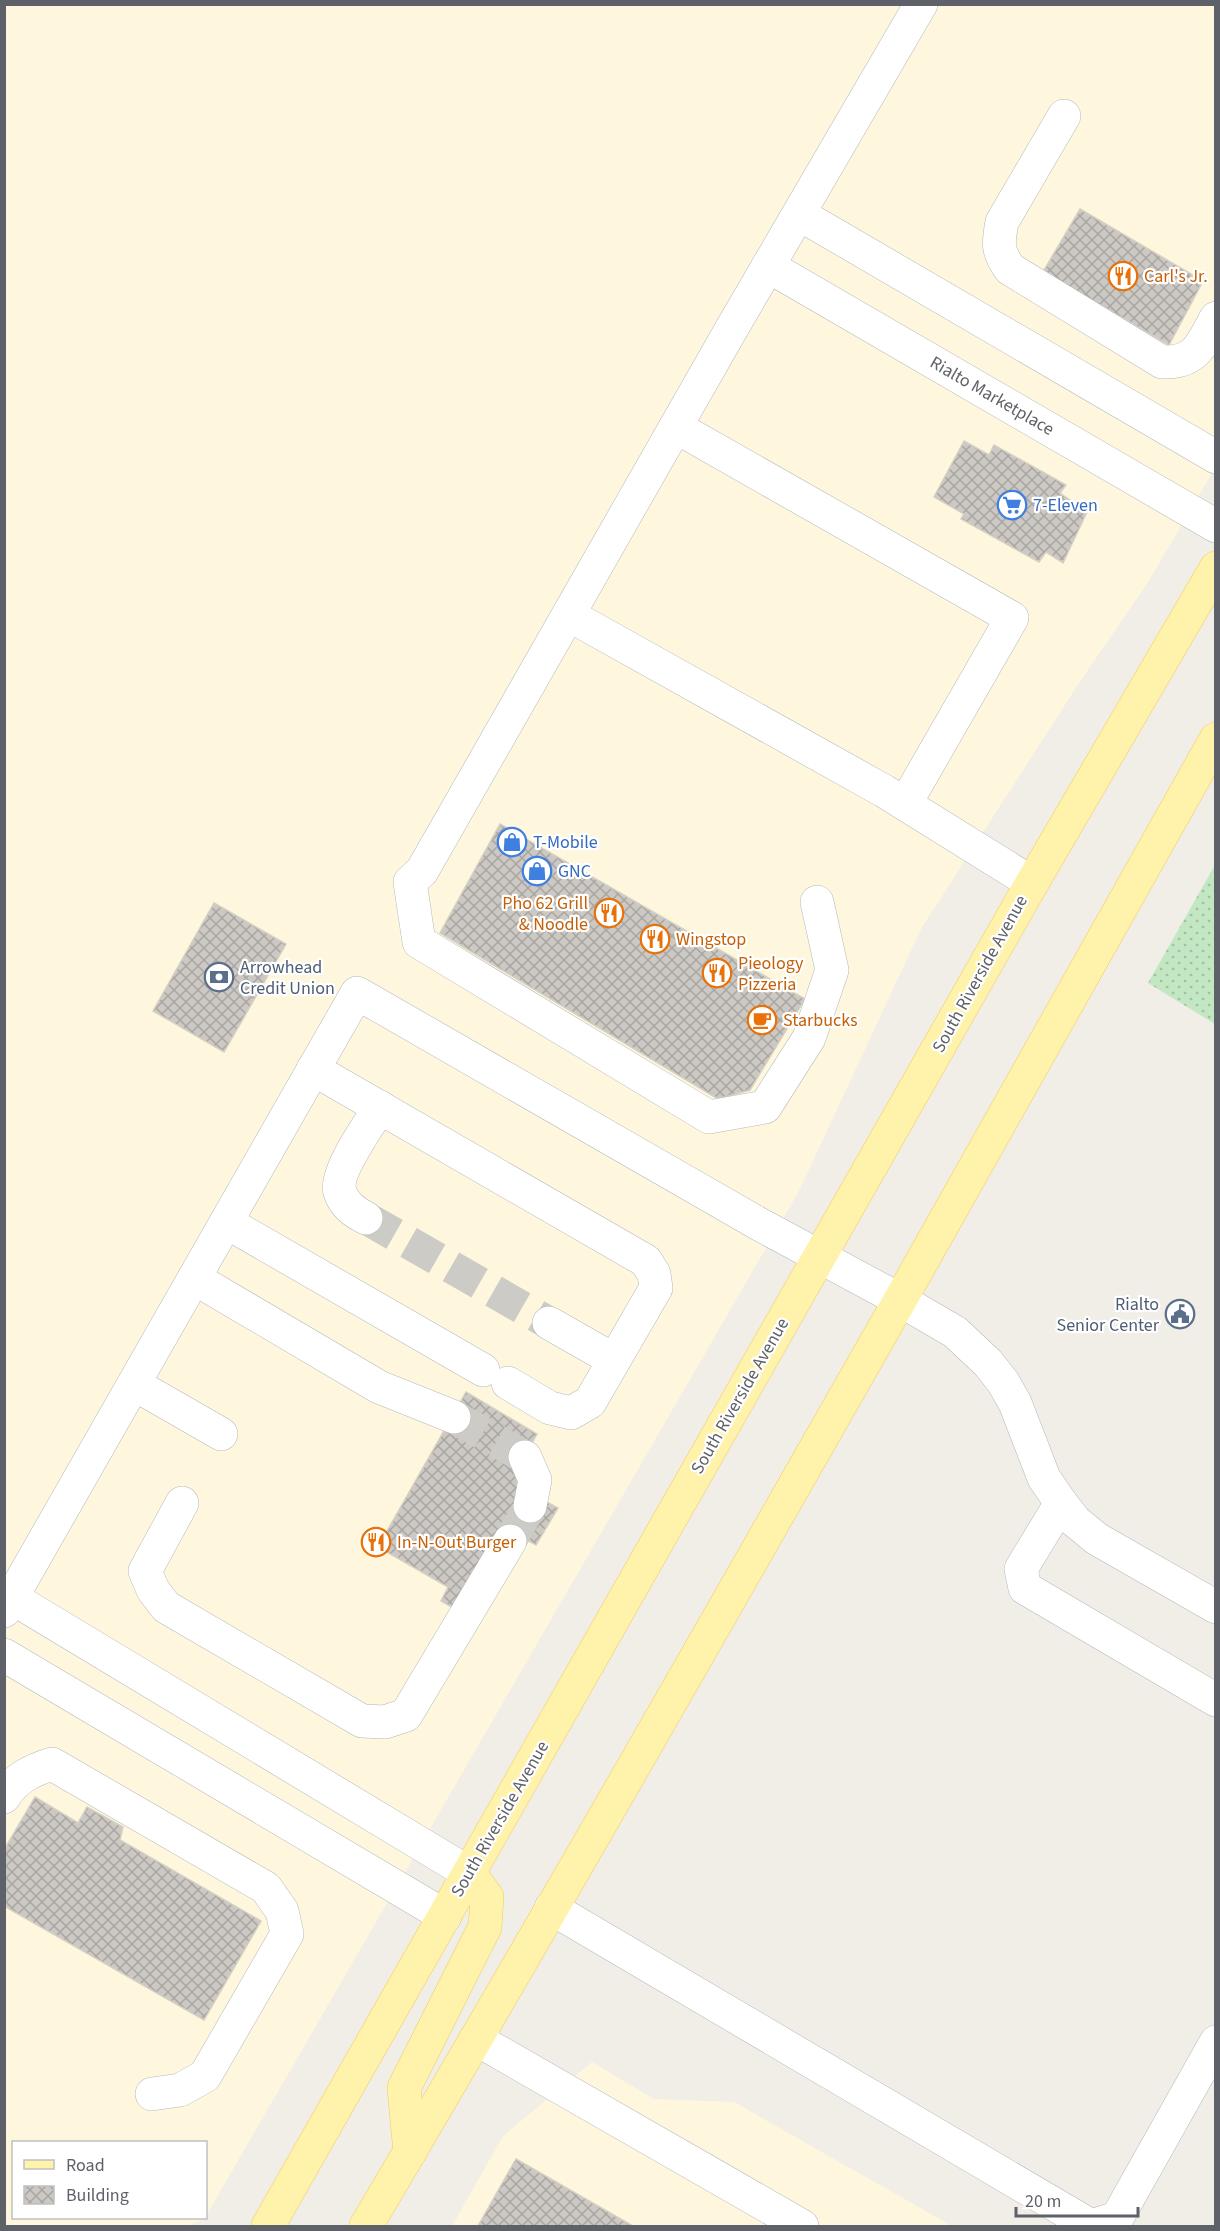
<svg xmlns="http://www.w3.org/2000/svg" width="1220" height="2231" viewBox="0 0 1220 2231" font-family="'Source Sans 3',sans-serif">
<defs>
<pattern id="grass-dots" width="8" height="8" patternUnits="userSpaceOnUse" patternTransform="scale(1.5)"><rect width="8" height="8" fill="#c3e7c3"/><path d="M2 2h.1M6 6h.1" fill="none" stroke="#a2bfa2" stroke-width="1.8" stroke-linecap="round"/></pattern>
<pattern id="building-cross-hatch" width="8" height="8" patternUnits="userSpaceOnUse" patternTransform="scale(1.5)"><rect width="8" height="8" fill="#ccc8c3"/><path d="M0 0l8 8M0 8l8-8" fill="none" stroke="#a9a6a2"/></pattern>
</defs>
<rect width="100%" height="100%" fill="#f0eee6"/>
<!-- commercial -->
<g fill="#fef7dd">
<path d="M5,5H1215V468L1147,584L1081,680L921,929L799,1191L206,2216V2142H14V2218H205L188,2226H5Z"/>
<path d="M592,2062L654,2099L734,2102L952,2226H452L503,2136Z"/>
</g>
<!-- grass -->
<path fill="url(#grass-dots)" d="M1215,865V1024L1148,983Z"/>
<!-- building -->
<g fill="url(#building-cross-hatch)" stroke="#d5d0c4" stroke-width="1.5">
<path d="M1080,209L1203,281L1169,345L1043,272Z"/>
<path d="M964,441L989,455L994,445L1066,485L1060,493L1087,512L1063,563L1046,552L1039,562L961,519L964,514L934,497Z"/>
<path d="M500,824L805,999L750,1090L718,1099L440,933Z"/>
<path d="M214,903L286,944L224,1052L153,1011Z"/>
<path d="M466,1392L537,1434L521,1463L525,1490L558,1508L536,1545L503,1527L455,1609L441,1601L448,1587L378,1547Z"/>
<path d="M35,1797L78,1823L87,1807L123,1827L120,1840L261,1921L204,2020L4,1906V1850Z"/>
<path d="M516,2159L633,2226H478Z"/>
</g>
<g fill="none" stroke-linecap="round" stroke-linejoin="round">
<!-- minor-tunnel -->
<g stroke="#cccbc6" stroke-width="33" stroke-dasharray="33 16" stroke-linecap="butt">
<path d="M366,1218L549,1323"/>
<path d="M454,1417L525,1457"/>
<path d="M510,1541L530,1506"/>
</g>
<!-- minor casing -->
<g stroke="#b6b8bd" stroke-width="34">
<g id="minor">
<path d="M1064,116L1002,222C998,243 997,251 1010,269L1162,362C1197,363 1201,345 1216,318"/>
<path d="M799,214L1216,457"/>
<path d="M768,266L1216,526"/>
<path d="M676,427L1012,618L905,804"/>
<path d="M569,615L884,791L1032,883"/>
<path d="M817,902L832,970L809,1038L765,1107L709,1117L419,942L410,882L422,871L732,328L921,4"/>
<path d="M313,1069L646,1261L654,1274L656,1288L590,1402L571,1413L550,1408L508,1383"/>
<path d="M366,1218C354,1212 344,1205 340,1192C334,1173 369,1125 380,1107"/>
<path d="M226,1222L483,1370"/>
<path d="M194,1278L379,1387L454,1417"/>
<path d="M549,1323L614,1360"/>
<path d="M134,1384L221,1434"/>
<path d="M525,1457L535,1480L530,1506"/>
<path d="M182,1503L145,1571L153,1590L166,1607L362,1721L385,1722L406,1715L510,1541"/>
<path d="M1061,1503L1021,1569L1025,1588L1216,1700"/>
<path d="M4,1593L469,1873"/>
<path d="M4,1611L357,993L759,1224L900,1300L955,1332L988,1363L1003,1382L1015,1403L1044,1478L1061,1503L1075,1521L1097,1539L1216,1607"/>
<path d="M4,1655L445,1916"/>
<path d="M4,1797C15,1778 33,1770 52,1764L266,1888L282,1911L287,1934L205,2076L180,2090L152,2094"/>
<path d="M551,1908L1091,2226"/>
<path d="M476,2039L802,2226"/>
<path d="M1092,2226L1117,2218L1216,2042"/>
</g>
</g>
<!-- major casing -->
<g stroke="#f3cb5c" stroke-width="34">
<g id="major">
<path d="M410,2152L404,2088L485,1927L487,1897L469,1873"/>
<path d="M268,2226L1032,883L1216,568"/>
<path d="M366,2226C547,1920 723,1611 899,1302C1006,1115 1109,926 1216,739"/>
</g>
</g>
<!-- minor -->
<use href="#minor" stroke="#fff" stroke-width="33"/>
<!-- major -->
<use href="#major" stroke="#fff3ac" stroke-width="33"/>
</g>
<!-- icons -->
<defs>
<g id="restaurant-ring" transform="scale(1.5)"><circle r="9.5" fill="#fff" stroke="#e8710a" stroke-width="1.5"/><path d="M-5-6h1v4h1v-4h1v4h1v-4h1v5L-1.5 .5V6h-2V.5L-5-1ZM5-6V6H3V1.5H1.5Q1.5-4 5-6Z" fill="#e8710a"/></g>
<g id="supermarket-ring" transform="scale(1.5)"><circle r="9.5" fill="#fff" stroke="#3f7fe0" stroke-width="1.5"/><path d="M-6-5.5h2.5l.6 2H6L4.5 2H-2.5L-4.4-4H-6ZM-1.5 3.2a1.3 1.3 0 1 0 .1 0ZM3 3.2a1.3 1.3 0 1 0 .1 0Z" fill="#3f7fe0"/></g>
<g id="shop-ring" transform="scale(1.5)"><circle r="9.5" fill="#fff" stroke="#3f7fe0" stroke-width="1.5"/><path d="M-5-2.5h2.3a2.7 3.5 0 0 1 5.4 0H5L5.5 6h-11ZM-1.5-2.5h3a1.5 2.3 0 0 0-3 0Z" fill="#3f7fe0"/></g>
<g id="bank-ring" transform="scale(1.5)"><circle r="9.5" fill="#fff" stroke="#5c6f8a" stroke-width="1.5"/><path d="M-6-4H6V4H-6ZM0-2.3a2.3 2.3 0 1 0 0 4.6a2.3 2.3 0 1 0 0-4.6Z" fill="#5c6f8a"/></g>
<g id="cafe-ring" transform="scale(1.5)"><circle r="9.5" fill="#fff" stroke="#e8710a" stroke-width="1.5"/><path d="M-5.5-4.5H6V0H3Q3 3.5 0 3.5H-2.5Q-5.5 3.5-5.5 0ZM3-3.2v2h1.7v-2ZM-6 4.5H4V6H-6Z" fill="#e8710a"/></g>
<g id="civic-ring" transform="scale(1.5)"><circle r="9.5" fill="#fff" stroke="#5c6f8a" stroke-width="1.5"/><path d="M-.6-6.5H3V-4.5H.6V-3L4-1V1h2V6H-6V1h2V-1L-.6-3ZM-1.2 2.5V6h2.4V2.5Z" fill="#5c6f8a"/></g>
</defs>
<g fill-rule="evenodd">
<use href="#restaurant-ring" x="1123" y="276"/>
<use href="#supermarket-ring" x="1012" y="505"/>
<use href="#shop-ring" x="512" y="842"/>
<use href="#shop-ring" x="537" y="871"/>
<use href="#restaurant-ring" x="609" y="913"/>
<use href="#restaurant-ring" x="655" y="939"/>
<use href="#restaurant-ring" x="717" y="973"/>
<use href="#bank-ring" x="219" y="977"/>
<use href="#cafe-ring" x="762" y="1020"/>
<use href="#civic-ring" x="1180" y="1314"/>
<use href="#restaurant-ring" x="376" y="1542"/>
</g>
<g text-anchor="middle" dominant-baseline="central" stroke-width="4.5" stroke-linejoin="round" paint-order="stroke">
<!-- food labels -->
<g font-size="18" fill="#c56008" stroke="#fff" text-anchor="start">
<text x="1144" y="276">Carl's Jr.</text>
<text x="588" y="903" text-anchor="end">Pho 62 Grill<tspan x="588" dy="21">&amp; Noodle</tspan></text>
<text x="676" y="939">Wingstop</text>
<text x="738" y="963">Pieology<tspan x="738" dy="21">Pizzeria</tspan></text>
<text x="783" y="1020">Starbucks</text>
<text x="397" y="1542">In-N-Out Burger</text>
</g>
<!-- street labels -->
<g font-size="18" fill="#5e6167" stroke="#fff">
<text transform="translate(992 396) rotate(30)">Rialto Marketplace</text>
<text transform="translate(980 974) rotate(-61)">South Riverside Avenue</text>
<text transform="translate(740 1396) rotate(-60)">South Riverside Avenue</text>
<text transform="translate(500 1819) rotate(-60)">South Riverside Avenue</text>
</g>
<!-- shop labels -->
<g font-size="18" fill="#366cbe" stroke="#fff" text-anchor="start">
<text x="1033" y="505">7-Eleven</text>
<text x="533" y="842">T-Mobile</text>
<text x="558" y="871">GNC</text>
</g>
<!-- service labels -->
<g font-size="18" fill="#4e5e75" stroke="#fff" text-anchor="start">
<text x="240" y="967">Arrowhead<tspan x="240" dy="21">Credit Union</tspan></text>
<text x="1159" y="1304" text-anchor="end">Rialto<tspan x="1159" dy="21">Senior Center</tspan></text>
</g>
</g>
<!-- border -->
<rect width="1220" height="2231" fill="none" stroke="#5e6167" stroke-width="12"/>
<!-- legend -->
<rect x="12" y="2141" width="195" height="78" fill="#ffffff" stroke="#bfc0c2" stroke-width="1.5"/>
<rect x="24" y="2160" width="30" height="9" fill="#fff3ac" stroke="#bfc0c2" stroke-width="1.5"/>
<text x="66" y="2171" font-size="18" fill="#5e6167">Road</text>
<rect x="24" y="2186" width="30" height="18" fill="url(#building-cross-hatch)" stroke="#bfc0c2" stroke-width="1.5"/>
<text x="66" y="2201" font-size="18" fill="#5e6167">Building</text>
<!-- scale -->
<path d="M1016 2207v9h122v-9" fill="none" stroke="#5e6167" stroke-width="3"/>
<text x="1025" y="2207" font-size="18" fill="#5e6167" stroke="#ffffff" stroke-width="4.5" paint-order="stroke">20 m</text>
</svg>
